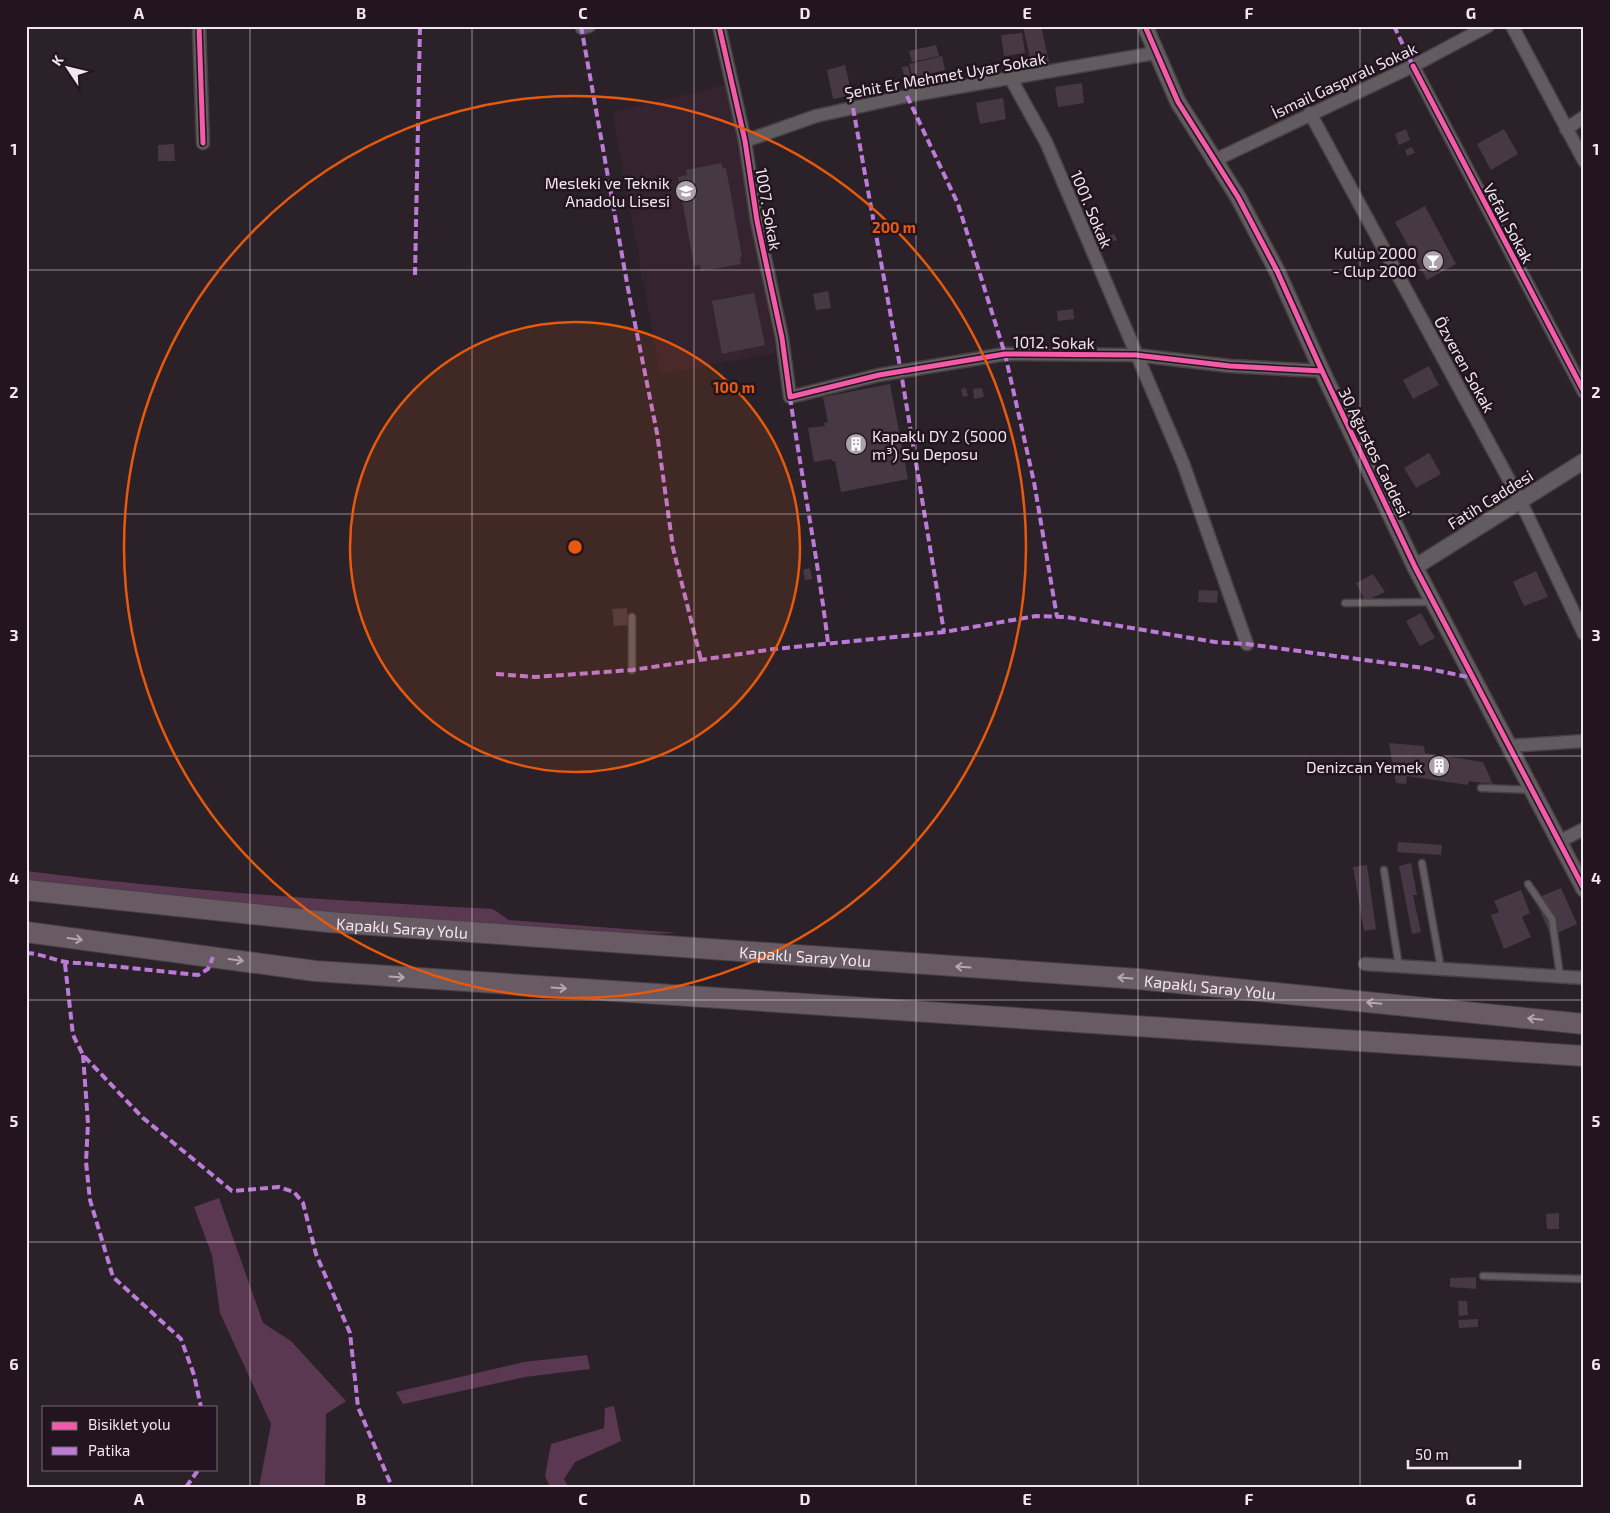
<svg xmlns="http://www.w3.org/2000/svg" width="1610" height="1513" viewBox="0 0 1610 1513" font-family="'Exo 2',sans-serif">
<rect width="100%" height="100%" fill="#2a2228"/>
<!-- built -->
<path fill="#362330" d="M727,85L776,353L660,374L612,112Z"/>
<!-- green -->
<g fill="#5a3851">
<path d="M26,871C182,891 337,901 493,909L509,920L678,933L578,936L26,883Z"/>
<path d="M219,1198L263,1323L291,1341L346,1401L326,1414L325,1487H259L271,1424L220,1313L212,1255L194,1207Z"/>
<path d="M587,1355L590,1369L525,1377L403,1404L396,1392L524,1362Z"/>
<path d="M614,1406L621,1441L575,1462L564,1479L568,1487H550L545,1476L551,1444L604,1428L605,1408Z"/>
</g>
<!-- building -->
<g fill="#473943">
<path d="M1041,26L1050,66L1033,70L1023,27Z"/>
<path d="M1022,33L1025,53L1004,56L1001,35Z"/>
<path d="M936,45L939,56L912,62L909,51Z"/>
<path d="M942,56L945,70L913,78L909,64Z"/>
<path d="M845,65L852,95L833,99L827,70Z"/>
<path d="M908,66L912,83L906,84L902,67Z"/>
<path d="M1082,83L1084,103L1058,107L1055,87Z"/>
<path d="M1003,98L1006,119L980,124L976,103Z"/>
<path d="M1406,129L1410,140L1399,145L1395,134Z"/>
<path d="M1504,129L1518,154L1491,170L1477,144Z"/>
<path d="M174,144L175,161H158V145Z"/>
<path d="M1412,147L1415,153L1407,156L1405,150Z"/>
<path d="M721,163L723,168H726L742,257H740L741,264L701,271L700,265L694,266L678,177L687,175L686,170Z"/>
<path d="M1425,206L1456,264L1427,280L1395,222Z"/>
<path d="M1114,234L1117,240L1102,246L1100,240Z"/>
<path d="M828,291L831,308L816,310L813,294Z"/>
<path d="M754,293L765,345L722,354L712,301Z"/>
<path d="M1073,309L1074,319L1058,321L1057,311Z"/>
<path d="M1429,366L1439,385L1413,399L1403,380Z"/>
<path d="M890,384L908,479L841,492L835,461H832L831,459L814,462L808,428L825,426L824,423L828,422L823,397Z"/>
<path d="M966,388L968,396L963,397L961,389Z"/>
<path d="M982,388L984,397L974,399L973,389Z"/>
<path d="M1429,453L1441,474L1416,488L1404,468Z"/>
<path d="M810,568L812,579L805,580L803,570Z"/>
<path d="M1536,571L1548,597L1524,606L1513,582Z"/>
<path d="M1373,574L1385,592L1365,601L1356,583Z"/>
<path d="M1199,590L1218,591L1217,603L1198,602Z"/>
<path d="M627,608L628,625L614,626L612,609Z"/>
<path d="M1421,613L1435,638L1420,646L1406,621Z"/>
<path d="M1389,743L1424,746L1425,753L1483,762L1493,784L1469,781L1468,785L1407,776L1406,784L1396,783Z"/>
<path d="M1398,842L1442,845L1441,855L1397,852Z"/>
<path d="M1411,863L1417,895H1413L1421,932L1412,934L1399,866Z"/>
<path d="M1367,865L1376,929L1364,931L1353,867Z"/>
<path d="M1561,888L1577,924L1551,936L1535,899Z"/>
<path d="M1521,890L1530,913L1522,917L1531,937L1504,949L1491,915L1499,912L1494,901Z"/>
<path d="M1559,1213V1229H1547L1546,1214Z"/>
<path d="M1476,1277V1289L1450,1287V1278Z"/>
<path d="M1458,1301H1467L1468,1315L1459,1316Z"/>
<path d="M1478,1319V1327L1459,1328L1458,1320Z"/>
</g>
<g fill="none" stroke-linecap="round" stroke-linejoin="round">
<!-- service casing -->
<g stroke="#474044" stroke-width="9">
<g id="service">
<path d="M1345,603L1433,602"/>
<path d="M632,617V670"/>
<path d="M1481,788L1531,790"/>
<path d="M1422,863L1441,969"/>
<path d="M1384,870L1399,967"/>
<path d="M1528,884L1552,919L1560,976"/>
<path d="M1483,1276L1584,1279"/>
</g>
</g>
<!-- minor casing -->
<g stroke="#474044" stroke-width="15">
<g id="minor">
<path d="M199,26L203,143"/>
<path d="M719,26L745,141L757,221L782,338L790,397L879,375L1005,354L1136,355L1230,366L1322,371"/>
<path d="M1512,26L1584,161"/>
<path d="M582,28L589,26"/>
<path d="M1413,66L1584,392"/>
<path d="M1011,79L1046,142L1183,463L1247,644"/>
<path d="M1310,113L1520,500L1584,634"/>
<path d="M1566,129L1584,117"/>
<path d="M745,141L816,116L907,96L1155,53"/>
<path d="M1213,161L1413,66L1488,26"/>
<path d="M1508,746L1584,741"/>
<path d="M1560,841L1584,829"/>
<path d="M1365,964L1584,978"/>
</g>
</g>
<!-- tertiary casing -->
<g stroke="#474044" stroke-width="18">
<g id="tertiary">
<path d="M1145,26L1178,102L1238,197L1277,271L1322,371L1415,567L1584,889"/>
<path d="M1415,567L1584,461"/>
</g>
</g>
<!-- trunk casing -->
<g stroke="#474044" stroke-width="22">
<g id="trunk">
<path id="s1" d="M26,890L328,922L1138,979L1584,1024"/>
<path d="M26,932L315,971L1584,1056"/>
</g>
</g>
<!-- service -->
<use href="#service" stroke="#625c60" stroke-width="6"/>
<!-- minor -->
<use href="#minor" stroke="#625c60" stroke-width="12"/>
<!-- tertiary -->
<use href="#tertiary" stroke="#625c60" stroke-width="15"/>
<!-- trunk -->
<use href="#trunk" stroke="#685b64" stroke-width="20"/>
<!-- quiet -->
<g stroke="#bd7bd9" stroke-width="4" stroke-dasharray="8 4" stroke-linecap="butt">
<path d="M581,26L629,294L657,433L673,548L701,660"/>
<path d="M1394,26L1413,66"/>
<path d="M907,96L958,204L1005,354L1034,482L1057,617"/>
<path d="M853,108L901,372L944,632"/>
<path d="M415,275L420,26"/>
<path d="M790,397C802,479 818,560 828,643"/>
<path d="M496,674L535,677L632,670L774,649L944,632L1036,616L1066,617L1215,642L1247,644L1424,668L1473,678"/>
<path d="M26,953C47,954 58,964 82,963L198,975L208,969L213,957"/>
<path d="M65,964L73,1035L83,1055L143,1118L232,1191L279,1187L294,1192L303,1203L316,1254L350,1333L358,1407L392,1487"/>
<path d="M83,1055L88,1123L86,1162L90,1200L113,1277L181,1339L194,1375L201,1407"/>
<path d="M186,1487L199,1469"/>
</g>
<!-- cycleway casing -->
<g stroke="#23151f" stroke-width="8">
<g id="cycleway">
<path d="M199,26L203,143"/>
<path d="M719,26L745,141L757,221L782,338L790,397L879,375L1005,354L1136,355L1230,366L1322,371"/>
<path d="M1145,26L1178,102L1238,197L1277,271L1322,371L1415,567L1584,889"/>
<path d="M1413,66L1584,392"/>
</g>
</g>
<!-- cycleway -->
<use href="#cycleway" stroke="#f35aa7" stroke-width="5"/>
</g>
<!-- one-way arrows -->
<defs><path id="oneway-shaft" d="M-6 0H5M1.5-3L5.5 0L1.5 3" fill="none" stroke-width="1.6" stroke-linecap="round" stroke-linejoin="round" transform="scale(1.25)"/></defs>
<g stroke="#b3a8b0">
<use href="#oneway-shaft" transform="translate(75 939) rotate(8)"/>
<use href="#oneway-shaft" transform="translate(236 960) rotate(8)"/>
<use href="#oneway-shaft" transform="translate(963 967) rotate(-176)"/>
<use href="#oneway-shaft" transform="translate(397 977) rotate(4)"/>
<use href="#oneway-shaft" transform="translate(1125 978) rotate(-176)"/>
<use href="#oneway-shaft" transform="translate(559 988) rotate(4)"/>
<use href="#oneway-shaft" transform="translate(1374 1003) rotate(-174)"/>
<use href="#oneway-shaft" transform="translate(1535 1019) rotate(-174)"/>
</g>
<!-- grid -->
<path fill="none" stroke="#f1e7ee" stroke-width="1" stroke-opacity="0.55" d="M250,26V1487M472,26V1487M694,26V1487M916,26V1487M1138,26V1487M1360,26V1487M26,270H1584M26,514H1584M26,756H1584M26,1000H1584M26,1242H1584"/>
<!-- distance rings -->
<circle cx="575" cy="547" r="225" fill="#e8590c" fill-opacity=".12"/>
<g fill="none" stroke="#e8590c" stroke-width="2.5">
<circle cx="575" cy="547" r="225"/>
<circle cx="575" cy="547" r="451"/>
</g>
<!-- icons -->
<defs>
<g id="school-disc" transform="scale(1.125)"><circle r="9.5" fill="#aba2a9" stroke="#23151f"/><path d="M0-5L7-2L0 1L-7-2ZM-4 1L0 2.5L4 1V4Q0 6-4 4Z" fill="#fff"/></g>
<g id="bar-disc" transform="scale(1.125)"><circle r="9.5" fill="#aba2a9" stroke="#23151f"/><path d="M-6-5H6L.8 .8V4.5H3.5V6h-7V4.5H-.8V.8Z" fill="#fff"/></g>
<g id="building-disc" transform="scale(1.125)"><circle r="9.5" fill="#aba2a9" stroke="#23151f"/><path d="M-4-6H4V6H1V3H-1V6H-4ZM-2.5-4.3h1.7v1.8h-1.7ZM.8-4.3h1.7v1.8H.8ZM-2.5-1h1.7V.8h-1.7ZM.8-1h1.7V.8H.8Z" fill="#fff"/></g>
</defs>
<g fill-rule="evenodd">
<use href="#school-disc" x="686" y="191"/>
<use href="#bar-disc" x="1433" y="261"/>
<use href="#building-disc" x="856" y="444"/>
<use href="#building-disc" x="1439" y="766"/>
</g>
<g text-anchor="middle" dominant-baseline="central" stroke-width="5" stroke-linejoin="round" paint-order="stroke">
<!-- street labels -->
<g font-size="16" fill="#f1e7ee" stroke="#23151f">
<text transform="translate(945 75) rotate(-10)">Şehit Er Mehmet Uyar Sokak</text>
<text transform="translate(1344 80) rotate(-25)">İsmail Gaspıralı Sokak</text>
<text transform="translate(769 209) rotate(80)">1007. Sokak</text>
<text transform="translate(1092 209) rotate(67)">1001. Sokak</text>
<text transform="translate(1509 223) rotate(62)">Vefalı Sokak</text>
<text transform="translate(1054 342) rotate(1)">1012. Sokak</text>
<text transform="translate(1465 364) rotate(61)">Özveren Sokak</text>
<text transform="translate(1375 452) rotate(64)">30 Ağustos Caddesi</text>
<text transform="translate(1490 499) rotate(-32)">Fatih Caddesi</text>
<text stroke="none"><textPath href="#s1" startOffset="378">Kapaklı Saray Yolu</textPath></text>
<text stroke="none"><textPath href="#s1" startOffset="782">Kapaklı Saray Yolu</textPath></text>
<text stroke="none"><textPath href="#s1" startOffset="1188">Kapaklı Saray Yolu</textPath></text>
</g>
<!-- poi labels -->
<g font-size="16" fill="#f1e7ee" stroke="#23151f" text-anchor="end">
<text x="670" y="182">Mesleki ve Teknik<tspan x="670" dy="18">Anadolu Lisesi</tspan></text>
<text x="1417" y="252">Kulüp 2000<tspan x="1417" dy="18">- Clup 2000</tspan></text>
<text x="872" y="435" text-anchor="start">Kapaklı DY 2 (5000<tspan x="872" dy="18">m³) Su Deposu</tspan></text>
<text x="1423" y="766">Denizcan Yemek</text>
</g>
</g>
<circle cx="575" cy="547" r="8" fill="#e8590c" stroke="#23151f" stroke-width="2.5"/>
<g font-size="15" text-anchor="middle" font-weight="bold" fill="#e8590c" stroke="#23151f" stroke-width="5" stroke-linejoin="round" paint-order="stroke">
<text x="894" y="233">200 m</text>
<text x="734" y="393">100 m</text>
</g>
<!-- border -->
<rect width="1610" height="1513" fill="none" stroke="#23151f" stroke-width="55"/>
<!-- legend -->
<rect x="42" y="1406" width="175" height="65" fill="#23151f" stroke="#756972"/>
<rect x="52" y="1422" width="25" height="8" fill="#f35aa7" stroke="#756972"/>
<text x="88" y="1430" font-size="15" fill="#f1e7ee">Bisiklet yolu</text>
<rect x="52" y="1447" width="25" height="8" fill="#bd7bd9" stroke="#756972"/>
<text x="88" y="1456" font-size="15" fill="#f1e7ee">Patika</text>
<!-- north arrow -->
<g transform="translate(68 68) rotate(305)" stroke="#23151f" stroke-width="4" paint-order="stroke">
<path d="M0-4L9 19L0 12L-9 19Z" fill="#f1e7ee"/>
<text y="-8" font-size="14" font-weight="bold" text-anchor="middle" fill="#f1e7ee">K</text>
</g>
<!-- scale -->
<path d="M1408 1460v8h112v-8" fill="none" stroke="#f1e7ee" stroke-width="2.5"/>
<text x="1415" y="1460" font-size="15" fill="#f1e7ee" stroke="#23151f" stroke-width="4" paint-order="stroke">50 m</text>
<rect x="28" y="28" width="1554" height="1458" fill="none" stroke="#f1e7ee" stroke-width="2"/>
<g font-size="16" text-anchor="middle" font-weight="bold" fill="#f1e7ee">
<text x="139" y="19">A</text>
<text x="361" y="19">B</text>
<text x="583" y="19">C</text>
<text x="805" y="19">D</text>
<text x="1027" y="19">E</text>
<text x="1249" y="19">F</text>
<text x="1471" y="19">G</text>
<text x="14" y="155">1</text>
<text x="1596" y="155">1</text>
<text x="14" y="398">2</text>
<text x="1596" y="398">2</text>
<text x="14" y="641">3</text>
<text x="1596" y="641">3</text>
<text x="14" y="884">4</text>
<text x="1596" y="884">4</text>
<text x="14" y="1127">5</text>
<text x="1596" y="1127">5</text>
<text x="14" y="1370">6</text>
<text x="1596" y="1370">6</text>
<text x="139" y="1505">A</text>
<text x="361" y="1505">B</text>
<text x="583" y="1505">C</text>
<text x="805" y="1505">D</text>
<text x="1027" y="1505">E</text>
<text x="1249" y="1505">F</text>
<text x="1471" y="1505">G</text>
</g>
</svg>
